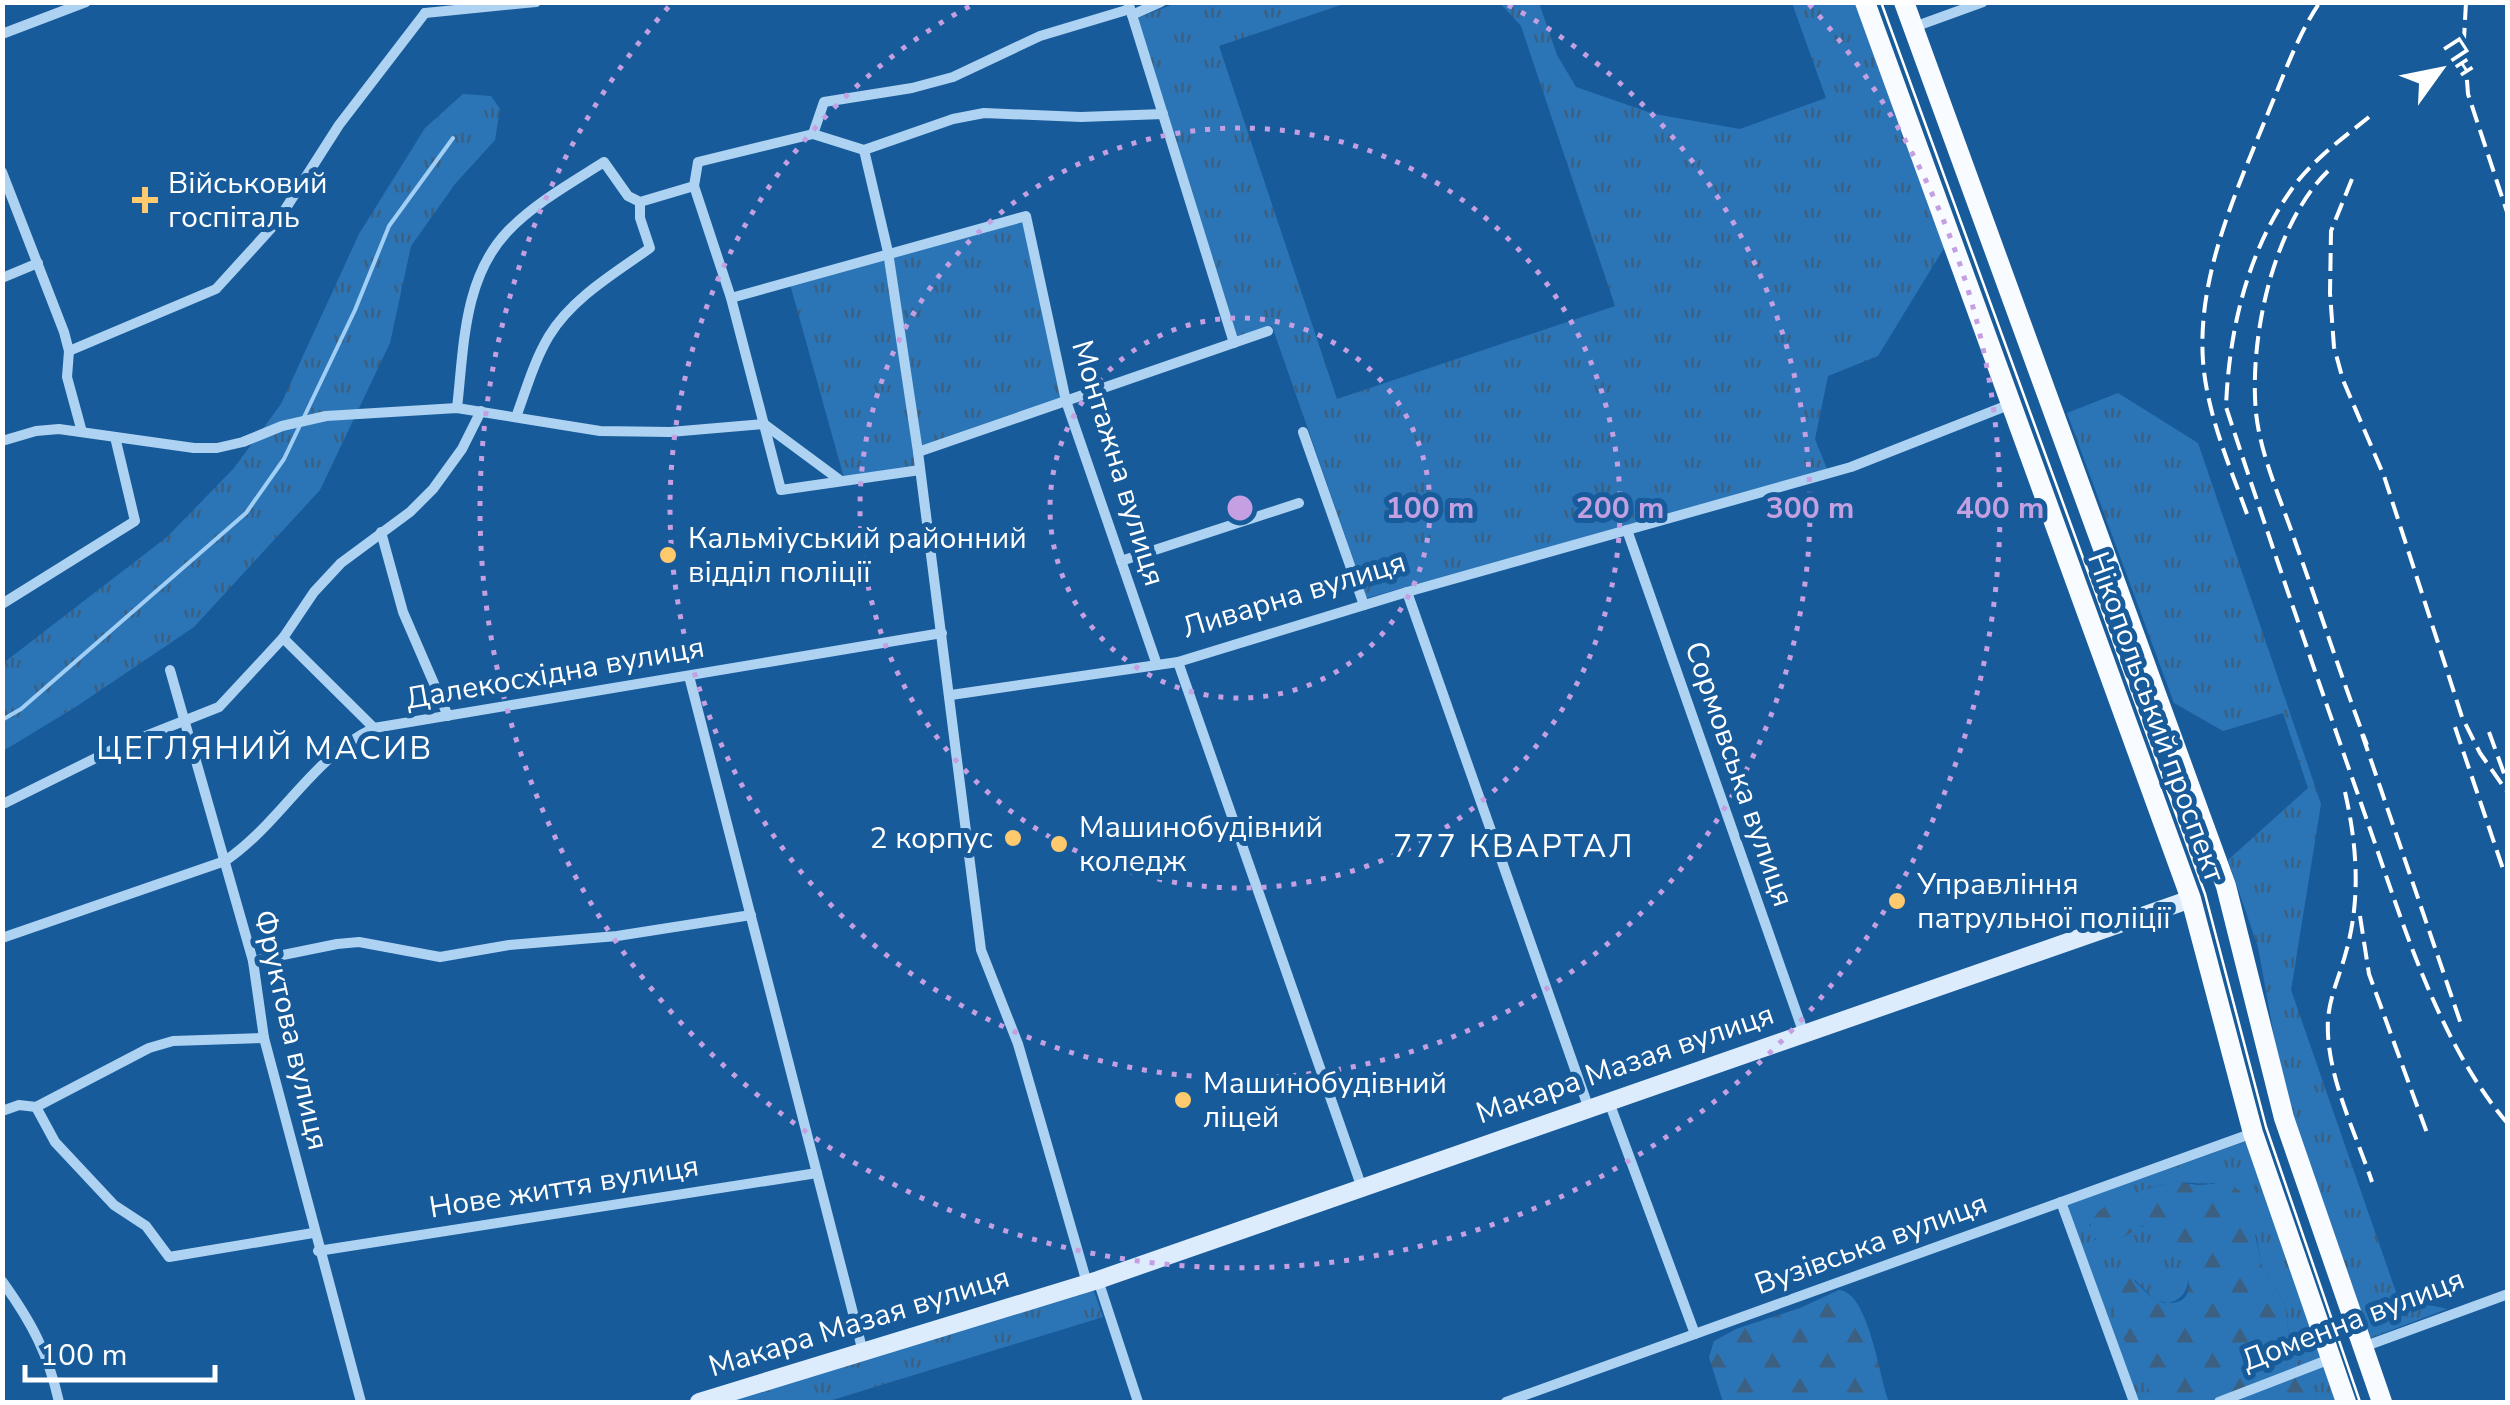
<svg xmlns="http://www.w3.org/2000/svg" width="2510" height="1405" viewBox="0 0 2510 1405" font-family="'Nunito Sans',sans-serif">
<defs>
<pattern id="grass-tufts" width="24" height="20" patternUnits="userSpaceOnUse" patternTransform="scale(2.5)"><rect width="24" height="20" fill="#2b75b7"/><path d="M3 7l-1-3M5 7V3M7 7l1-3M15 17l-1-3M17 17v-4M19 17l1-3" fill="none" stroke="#3c6082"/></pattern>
<pattern id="forest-firs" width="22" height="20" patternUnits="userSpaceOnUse" patternTransform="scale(2.5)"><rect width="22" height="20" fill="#2b75b7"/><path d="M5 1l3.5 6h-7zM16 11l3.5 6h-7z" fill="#3c6082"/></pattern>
</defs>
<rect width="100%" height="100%" fill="#185b9a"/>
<!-- grass -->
<g fill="url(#grass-tufts)">
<path d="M1176,3H1347L1219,46L1337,399L1615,306L1521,26L1500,3H1539L1557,55L1576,87L1654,114L1740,129L1826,98L1792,3H1859L1947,243L1878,356L1828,376L1815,439L1827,469L1367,598L1272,326L1237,337L1138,18Z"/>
<path d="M463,94L491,96L500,109L495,140L455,184L411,246L390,343L320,490L194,627L74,708L3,751L2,664L167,537L234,468L281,404L359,234L425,128Z"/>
<path d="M1023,219L1063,399L920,448L891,254Z"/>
<path d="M886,256L917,467L844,478L790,284Z"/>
<path d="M2118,393L2198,443L2321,804L2291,990L2398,1298L2447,1309L2365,1340L2289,1119L2258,947L2228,860L2308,788L2283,713L2223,731L2174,703L2067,413Z"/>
<path d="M2250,1140L2339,1402H2318L2316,1394L2291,1353L2285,1304L2262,1267L2256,1236L2214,1183C2200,1185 2188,1181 2174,1183C2139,1187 2116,1202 2089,1225L2095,1240C2102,1240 2112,1241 2119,1239C2130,1236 2135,1224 2148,1227C2177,1233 2210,1293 2168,1303L2155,1300L2135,1280L2118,1319L2137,1368L2157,1402H2139L2067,1205Z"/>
<path d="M1092,1286L1103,1317L826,1402H712Z"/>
</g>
<!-- forest -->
<g fill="url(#forest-firs)">
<path d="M2176,1182L2198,1185L2227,1183L2239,1190L2248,1202L2262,1267L2285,1304L2291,1353L2317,1395L2318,1402H2157C2136,1369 2114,1328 2113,1288L2119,1280L2127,1277C2142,1283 2148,1301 2166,1303C2215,1306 2174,1231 2142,1226L2112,1244L2103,1245L2090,1234C2086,1200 2150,1188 2176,1182Z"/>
<path d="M1839,1290C1869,1292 1879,1378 1889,1402H1723L1709,1357L1714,1341L1736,1329L1800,1308Z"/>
</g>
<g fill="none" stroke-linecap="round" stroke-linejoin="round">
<!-- stream -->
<path stroke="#a0cef4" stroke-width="4" d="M2,720L21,709L246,513L284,459L355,310L389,226L453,138"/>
<!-- street -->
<g stroke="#add2f2" stroke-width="10">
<path d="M1128,2L1234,343"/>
<path d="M425,13L536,2"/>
<path d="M1132,15L1161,2"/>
<path d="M1914,27L1983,2"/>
<path d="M2,34L86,2"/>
<path d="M813,134L824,102L912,88L953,77L1040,36L1130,9"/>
<path d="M864,150L888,252L918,452L981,950L1018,1044L1087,1283"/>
<path d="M2,172L64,332L69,351L67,377L82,432"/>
<path d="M2,278L38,263"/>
<path d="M731,298L1026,216L1066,401L1157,665"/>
<path d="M69,351L216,289L277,222L339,125L425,13"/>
<path d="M457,408C464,347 463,278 508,231C535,203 571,183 604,162L628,196L640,202L694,186"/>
<path d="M516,417C526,390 534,361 549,336C572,298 615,273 650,248L640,218V202"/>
<path d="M764,424L841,481"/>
<path d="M1303,432L1364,605"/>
<path d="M2,441L36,431L59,429L194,448H217L243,442L282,426L326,416L457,408L600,431L670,432L764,424"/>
<path d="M918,452L1268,331"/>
<path d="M920,470L781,490L731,298L694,186L698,162L813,134L864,150L953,119L984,113L1081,117L1163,114"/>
<path d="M1627,530L1804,1034"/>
<path d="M381,532L403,612L448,716"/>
<path d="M1121,561L1299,503"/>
<path d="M1407,592L1589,1109"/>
<path d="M2,604L135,521L115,437"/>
<path d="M283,638L374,728"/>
<path d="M1178,662L1362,1188"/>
<path d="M170,670L253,961L264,1038L361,1402"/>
<path d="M689,676L863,1352"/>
<path d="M951,695L1178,662L1407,592L1851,467L2011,404"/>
<path d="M5,803L118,747L219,707L283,638L314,592L341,563L410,512L433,489L462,449L481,411"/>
<path d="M2,938L225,861C281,823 312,757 374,728L942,633"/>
<path d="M253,961L337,944L359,942L440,957L509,945L617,936L751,915"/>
<path d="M1609,1102L1695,1334"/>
<path d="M36,1107L55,1142L114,1205L146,1226L169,1257L313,1233"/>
<path d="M2,1111L19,1105L36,1107L149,1048L173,1041L264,1038"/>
<path d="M2061,1202L2134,1402"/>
<path d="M318,1251L817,1173"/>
<path d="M1098,1280L1138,1402"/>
<path d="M2,1281C32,1323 48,1353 59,1402"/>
<path d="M2363,1347L2508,1294"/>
<path d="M1506,1402L2253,1133"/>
<path d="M2219,1402L2330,1359"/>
</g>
<!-- secondary -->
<path stroke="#dcecfc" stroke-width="18" d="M699,1402L1098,1280L2191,899"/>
<!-- primary -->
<g stroke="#f8fbff" stroke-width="20">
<path d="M1865,2L2191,899L2253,1133L2346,1402"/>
<path d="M1904,2L2226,886L2284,1118L2382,1402"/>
</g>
<!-- tram -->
<path stroke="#fff" stroke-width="2.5" d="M1881,2L2205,894L2266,1127L2360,1402"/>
<!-- rail -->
<g stroke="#fff" stroke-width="4" stroke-dasharray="18 8" stroke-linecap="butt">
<path d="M2466,2L2464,39L2468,94L2508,215"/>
<path d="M2369,117C2343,138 2314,159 2294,186C2248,249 2229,329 2226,407C2270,541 2316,675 2363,809C2400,913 2435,1039 2508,1124"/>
<path d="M2328,171C2273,225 2249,338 2256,413C2261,458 2282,502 2296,544C2320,611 2342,679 2367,745"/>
<path d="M2352,179L2331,231L2330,293L2334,347L2343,380L2384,476L2462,717L2480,753L2508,793"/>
<path d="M2247,514C2229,464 2207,414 2203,361C2197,275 2237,190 2268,113C2284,75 2297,36 2320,2"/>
<path d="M2455,727L2503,869"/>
<path d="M2489,732L2506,779"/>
<path d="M2362,734L2462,1027"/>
<path d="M2345,792C2357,845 2361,899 2346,952C2340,975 2330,995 2328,1019C2325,1073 2355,1131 2372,1182"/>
<path d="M2360,916L2369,974L2427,1133"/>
</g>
</g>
<!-- distance rings -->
<g fill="none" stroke="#c4a0e2" stroke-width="5" stroke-dasharray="5 10">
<circle cx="1240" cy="508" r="190"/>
<circle cx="1240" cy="508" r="380"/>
<path d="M1508 5A570 570 0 1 1 972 5"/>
<path d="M1809 4A760 760 0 1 1 671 4"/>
</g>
<!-- markers -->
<g fill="#ffc96e" stroke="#185b9a" stroke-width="4">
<path d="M140 185h10v10h10v10h-10v10h-10v-10h-10v-10h10z"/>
<circle cx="668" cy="555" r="10"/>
<circle cx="1013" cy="838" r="10"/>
<circle cx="1059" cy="844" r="10"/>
<circle cx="1897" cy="901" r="10"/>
<circle cx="1183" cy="1100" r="10"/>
</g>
<g text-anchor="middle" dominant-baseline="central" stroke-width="10" stroke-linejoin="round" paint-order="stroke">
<!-- poi labels -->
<g font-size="30" fill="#fff" stroke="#185b9a" text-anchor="start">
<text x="168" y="183">Військовий<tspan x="168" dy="34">госпіталь</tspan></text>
<text x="688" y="538">Кальміуський районний<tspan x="688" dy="34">відділ поліції</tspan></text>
<text x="1079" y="827">Машинобудівний<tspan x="1079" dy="34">коледж</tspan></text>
<text x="993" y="838" text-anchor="end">2 корпус</text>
<text x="1917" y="884">Управління<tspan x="1917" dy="34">патрульної поліції</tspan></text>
<text x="1203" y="1083">Машинобудівний<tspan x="1203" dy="34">ліцей</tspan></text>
</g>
<!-- street labels -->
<g font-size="30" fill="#fff" stroke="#185b9a">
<text transform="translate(1118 463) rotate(73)">Монтажна вулиця</text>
<text transform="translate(1294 595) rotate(-17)">Ливарна вулиця</text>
<text transform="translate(555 673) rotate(-10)">Далекосхідна вулиця</text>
<text transform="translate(2156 717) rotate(70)">Нікопольський проспект</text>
<text transform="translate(1739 774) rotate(71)">Сормовська вулиця</text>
<text transform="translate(291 1030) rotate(77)">Фруктова вулиця</text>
<text transform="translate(1625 1064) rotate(-19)">Макара Мазая вулиця</text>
<text transform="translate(564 1187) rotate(-9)">Нове життя вулиця</text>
<text transform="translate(1871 1244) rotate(-20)">Вузівська вулиця</text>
<text transform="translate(2353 1320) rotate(-21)">Доменна вулиця</text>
<text transform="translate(859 1322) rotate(-17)">Макара Мазая вулиця</text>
</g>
<!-- neighbourhood labels -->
<g font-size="32" letter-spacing="2.5" fill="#fff" stroke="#185b9a">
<text x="265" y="748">ЦЕГЛЯНИЙ МАСИВ</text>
<text x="1514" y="846">777 КВАРТАЛ</text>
</g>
</g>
<circle cx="1240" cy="508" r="15" fill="#c4a0e2" stroke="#185b9a" stroke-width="5"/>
<g font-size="30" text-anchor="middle" font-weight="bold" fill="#c4a0e2" stroke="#185b9a" stroke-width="10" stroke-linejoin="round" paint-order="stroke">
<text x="1430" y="518">100 m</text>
<text x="1620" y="518">200 m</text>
<text x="1810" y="518">300 m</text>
<text x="2000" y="518">400 m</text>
</g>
<!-- border -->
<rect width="2510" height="1405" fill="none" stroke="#ffffff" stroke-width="10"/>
<!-- north arrow -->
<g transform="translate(2440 70) rotate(57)" stroke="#185b9a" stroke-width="8" paint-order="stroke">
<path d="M0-8L18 38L0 25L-18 38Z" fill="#ffffff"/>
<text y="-15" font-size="28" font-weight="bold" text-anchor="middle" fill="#ffffff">Пн</text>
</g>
<!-- scale -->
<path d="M25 1365v15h190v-15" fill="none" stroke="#ffffff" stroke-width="5"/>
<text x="40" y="1365" font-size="30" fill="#ffffff" stroke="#185b9a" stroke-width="8" paint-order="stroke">100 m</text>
</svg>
